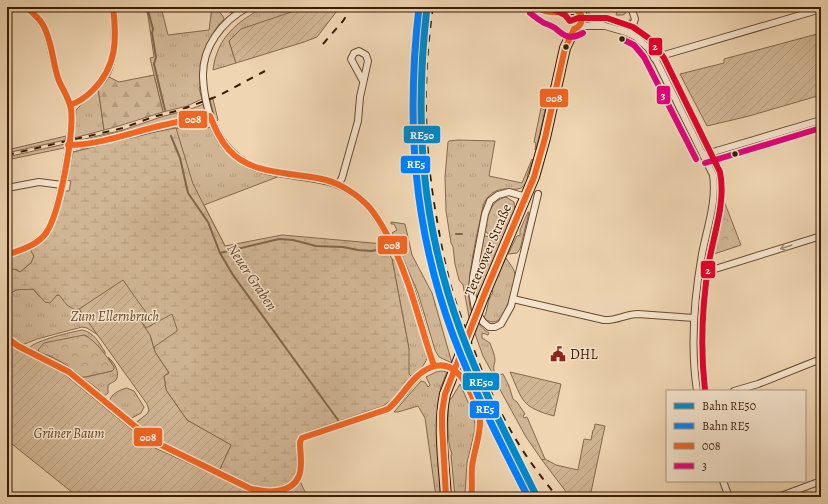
<svg xmlns="http://www.w3.org/2000/svg" width="828" height="504" viewBox="0 0 828 504" font-family="Alegreya,serif">
<defs>
<pattern id="grass-tufts" width="24" height="20" patternUnits="userSpaceOnUse"><rect width="24" height="20" fill="#d0b594"/><path d="M3 7l-1-3M5 7V3M7 7l1-3M15 17l-1-3M17 17v-4M19 17l1-3" fill="none" stroke="#b49b7e"/></pattern>
<pattern id="forest-firs" width="22" height="20" patternUnits="userSpaceOnUse"><rect width="22" height="20" fill="#d0b594"/><path d="M5 1l3.5 6h-7zM16 11l3.5 6h-7z" fill="#b49b7e"/></pattern>
<pattern id="wetland-marsh" width="20" height="14" patternUnits="userSpaceOnUse"><rect width="20" height="14" fill="#d0b594"/><path d="M1 5h8M5 5V1M11 12h8M15 12V8" fill="none" stroke="#b49b7e"/></pattern>
<pattern id="park-crowns" width="20" height="18" patternUnits="userSpaceOnUse"><rect width="20" height="18" fill="#d0b594"/><path d="M2 6a3 3 0 1 1 6 0M12 15a3 3 0 1 1 6 0" fill="none" stroke="#b49b7e"/></pattern>
<pattern id="garden-furrows" width="10" height="10" patternUnits="userSpaceOnUse"><rect width="10" height="10" fill="#d0b594"/><path d="M-1 1l2-2M0 10L10 0M9 11l2-2" fill="none" stroke="#b49b7e"/></pattern>
</defs>
<rect width="100%" height="100%" fill="#efd5b2"/>
<filter id="stains"><feTurbulence type="fractalNoise" baseFrequency=".005" numOctaves="4"/><feColorMatrix values="0 0 0 0 .2 0 0 0 0 .09 0 0 0 0 .02 0 0 0 .5 -.17"/></filter>
<radialGradient id="worn" r=".72"><stop offset=".6" stop-color="#630" stop-opacity="0"/><stop offset="1" stop-color="#630" stop-opacity=".3"/></radialGradient>
<!-- grass -->
<g fill="url(#grass-tufts)" stroke="#86684c">
<path d="M145,7H161L168,35L209,30L212,7H216L224,18V19C206,38 199,62 200,87L199,88L202,99L187,106L163,112L150,58L154,57L148,16Z"/>
<path d="M221,7H240L231,13Z"/>
<path d="M264,7H306L293,11L229,41L236,63L213,70C217,37 237,22 264,7Z"/>
<path d="M583,7H588V12C597,19 616,26 627,24L629,20H631L630,24L627,26C618,25 596,21 589,15C586,13 585,10 583,7Z"/>
<path d="M618,7H623L626,13L623,15H616Z"/>
<path d="M98,87L104,130L74,138L76,110Z"/>
<path d="M213,99L218,120L216,122L210,100Z"/>
<path d="M204,104L205,110L203,115L83,143H77L76,141L123,130L164,116L188,110Z"/>
<path d="M541,108L545,110L536,150H535L536,143L534,142Z"/>
<path d="M203,123H205L208,128L210,127C224,159 245,172 280,176L204,205L225,246L324,427C315,430 296,432 296,444C296,450 298,455 298,460L155,352L150,335L79,309L98,335L87,328L82,327L37,339L22,345L7,333V296C11,294 12,292 16,290C19,289 27,290 33,289L39,296L54,298L57,295H60L64,301L103,179L67,180L73,152L164,130L187,127Z"/>
<path d="M66,136L65,140L7,153V150Z"/>
<path d="M458,140L495,141L489,176L522,183L532,159L533,160L527,176L528,177C527,181 525,186 521,188C517,190 513,189 508,189C497,188 486,195 483,206C478,233 465,279 470,306C472,316 480,328 489,333L488,335L482,333V338L490,343C491,347 495,355 495,359C495,365 492,367 495,373L494,376L483,356L469,317L463,285L459,280L455,264L453,247L451,243L446,211L445,177L448,142L449,141Z"/>
<path d="M65,144L64,148L7,160V157Z"/>
<path d="M506,197L514,202L515,211L476,300C471,280 479,258 483,238L485,236L491,237L492,235L487,233L484,228C487,216 491,200 506,197Z"/>
<path d="M528,212H529L520,249L517,253L508,254L517,236L520,235V230Z"/>
<path d="M391,222L405,224L412,255L432,293L452,363L439,357L435,350L418,293L392,233L397,230L394,224H391Z"/>
<path d="M30,249L34,256L31,263L20,272L16,269L7,276V259Z"/>
<path d="M506,258C509,263 514,268 515,274C516,279 513,285 512,289C509,302 502,333 484,318C488,310 487,299 493,293L492,289Z"/>
<path d="M392,259L396,262L413,304L427,358C424,369 396,399 385,405C379,409 372,411 365,413L379,404L409,349Z"/>
<path d="M82,330C94,332 99,343 105,352V354L88,337L84,335L38,350L39,352L29,348C36,340 72,332 82,330Z"/>
<path d="M42,354C58,358 69,366 82,377H85L112,371L114,367L108,357C113,361 121,372 116,380C114,382 111,383 108,385V393L104,396L99,393V390C95,387 86,379 82,379L42,355Z"/>
<path d="M442,371L447,372L440,389L442,390L440,497H436L425,418L418,406L398,412H394L421,381L425,382L428,387L430,385L426,377L436,372Z"/>
<path d="M503,374L509,386L513,399L517,402L525,414L523,416L524,418L527,417L545,459L542,460L526,437L498,386L499,375Z"/>
<path d="M460,384L472,411L475,424V430L467,463L465,493L463,497H455L451,455L452,454C446,440 448,414 449,399H451Z"/>
<path d="M127,388L134,391L144,407L141,413L130,419L109,402C111,394 119,390 127,388Z"/>
<path d="M299,479L306,494L302,497H280Z"/>
</g>
<!-- forest -->
<path fill="url(#forest-firs)" stroke="#86684c" d="M154,75L163,112L122,125L104,130L98,87L107,76L119,82Z"/>
<!-- wetland -->
<path fill="url(#wetland-marsh)" stroke="#86684c" d="M176,128L193,184L225,246L282,235L384,244L392,259L409,349V374L413,378L396,397L383,406L307,432C280,445 319,476 279,487C272,489 262,490 255,488C243,484 231,476 219,471L231,445L187,420L166,390L164,376L169,373L155,352L154,347L177,331V329L172,314L146,328L140,320L147,313L79,309L75,310L67,305L59,295H57L50,303L45,302L33,289C28,290 19,289 16,290C12,292 11,294 7,296C7,284 3,276 14,269L20,272L31,263L34,256L30,249C54,234 56,219 62,194L65,191H69L71,181L67,180L73,152L164,130Z"/>
<!-- park -->
<g fill="url(#park-crowns)" stroke="#86684c">
<path d="M720,195L724,201L741,245L708,256Z"/>
<path d="M84,335C97,341 106,356 114,367V369L112,371L85,377H82C72,369 63,362 52,357C47,354 42,355 38,350L44,343Z"/>
</g>
<!-- garden -->
<g fill="url(#garden-furrows)" stroke="#86684c">
<path d="M306,7H340L317,37L304,42L236,63L229,41L241,29Z"/>
<path d="M821,33V95L749,116L707,126L680,74L724,63V59Z"/>
<path d="M123,280L147,314L140,320L150,335L155,352L169,373L164,376L166,390L187,420L231,445L219,471L154,439L134,424L147,414L149,410L147,404L79,309Z"/>
<path d="M7,344L64,374L153,447L249,491L256,497H78L7,440Z"/>
<path d="M510,372L561,384L554,416C521,407 523,401 510,372Z"/>
<path d="M595,424L605,426L590,497H570L542,460L545,459L556,465L578,470L584,439L591,440L593,430H594Z"/>
</g>
<g fill="none" stroke-linecap="round" stroke-linejoin="round">
<!-- stream -->
<g stroke="#826549" stroke-width="2">
<path d="M147,7L153,29L152,33L156,57L154,64L165,110"/>
<path d="M171,136L180,158L188,193L208,222L220,253L233,275L338,420"/>
<path d="M456,234H462"/>
<path d="M220,253L279,239L293,240L316,246L343,247L358,250L371,251L383,249"/>
</g>
<!-- minor casing -->
<g stroke="#684a30" stroke-width="8">
<g id="minor">
<path d="M248,7C222,21 202,47 203,77C205,117 222,158 263,170C304,181 337,172 369,207C378,218 385,231 391,243C401,263 410,284 416,305C422,325 427,346 434,366"/>
<path d="M582,16L605,26L626,32L636,37L648,48L657,62L713,175C717,201 707,228 702,254C694,299 690,345 697,391"/>
<path d="M579,26H604"/>
<path d="M630,34L635,19L631,7"/>
<path d="M654,58L821,9"/>
<path d="M70,105C80,102 86,97 93,90C98,85 103,80 107,73C116,55 116,27 113,7"/>
<path d="M68,145H83L163,125L179,123L210,116"/>
<path d="M703,155L821,120"/>
<path d="M338,185L342,178L358,121L360,97L368,61L366,55L359,51L354,53L351,59L363,81"/>
<path d="M7,188L39,182L62,185"/>
<path d="M526,197L509,192L498,195L490,201L485,214L473,278L472,292L475,310L483,322L489,327H495L501,324L511,306L538,194"/>
<path d="M7,255C20,250 37,245 46,233C59,216 74,130 71,109C69,98 63,90 59,81C52,63 52,42 43,25C39,19 32,13 27,7"/>
<path d="M699,274L821,236"/>
<path d="M513,299L604,320C616,321 626,314 638,314L694,318"/>
<path d="M7,338L18,346L69,372L153,441L249,488C264,494 293,494 299,476C302,466 300,452 300,442L302,438L388,409C399,401 406,389 415,379C430,363 450,359 464,380C470,389 474,400 479,410C483,430 474,449 472,469C471,478 473,488 471,497"/>
<path d="M734,391L758,384L821,359"/>
<path d="M723,481L729,497"/>
<path d="M778,497L821,481"/>
</g>
</g>
<!-- primary casing -->
<g stroke="#3b1b04" stroke-width="12">
<g id="primary">
<path d="M535,7L546,15L561,22L565,28L571,30L576,29L581,23V14C573,4 570,11 561,12C555,13 548,10 542,11"/>
<path d="M484,295L534,177L545,138L565,48L574,29"/>
<path d="M445,394C438,427 444,463 446,497"/>
</g>
</g>
<!-- minor -->
<use href="#minor" stroke="#f5e4cd" stroke-width="6"/>
<!-- primary -->
<use href="#primary" stroke="#efd5b2" stroke-width="10"/>
<!-- rail -->
<g stroke="#3b1b04" stroke-width="2" stroke-dasharray="7 7" stroke-linecap="butt">
<path d="M433,7C422,80 424,153 438,226C442,250 447,274 454,297C459,312 465,327 471,342C484,378 499,413 520,446C531,464 544,480 557,497"/>
<path d="M323,44L343,21L352,7"/>
<path d="M7,155L123,128L153,117L180,110L218,96L265,71"/>
</g>
<!-- primary-bridge casing -->
<g stroke="#3b1b04" stroke-width="12" stroke-linecap="butt">
<path id="primary-bridge" d="M445,394L484,295"/>
</g>
<!-- primary-bridge -->
<use href="#primary-bridge" stroke="#efd5b2" stroke-width="10"/>
<!-- bus-1 casing -->
<g stroke="#f5e4cd" stroke-width="9">
<g id="bus-1">
<path d="M70,105C79,102 86,97 93,90C117,66 117,39 113,7"/>
<path d="M68,145C97,145 127,134 155,127C173,122 192,120 210,116C215,128 220,140 229,150C252,176 295,172 326,180C341,184 358,195 369,207C378,217 384,229 390,240C411,282 419,322 434,366"/>
<path d="M7,255C20,250 38,245 46,233C60,213 74,133 71,109C69,98 63,90 59,81C52,63 53,42 43,25C39,18 32,13 27,7"/>
<path d="M7,338L18,346L69,372L153,441L249,488C265,493 291,495 299,476C303,466 300,453 300,442L302,438L388,409C403,397 412,374 432,367C454,359 466,382 473,398C477,405 480,411 480,418C481,435 474,450 472,467C471,477 473,487 471,497"/>
<path d="M446,497L442,426V412L445,394L484,295L534,177L545,138L565,48L574,29L578,27L581,23V14C579,12 577,9 573,9C570,9 567,11 564,11C554,14 543,11 535,7"/>
</g>
</g>
<!-- bus-2 casing -->
<g stroke="#f5e4cd" stroke-width="9">
<g id="bus-2">
<path d="M530,13C535,17 539,20 544,23C547,24 552,26 555,28C565,37 570,40 583,33"/>
<path d="M622,39L634,45L644,57L696,159"/>
<path d="M705,163L821,128"/>
</g>
</g>
<!-- bus-3 casing -->
<g stroke="#f5e4cd" stroke-width="9">
<path id="bus-3" d="M549,7L565,15L570,21L578,18H607L633,27L650,39L664,58L720,172C726,202 714,233 709,262C702,305 700,347 705,390"/>
</g>
<!-- bus-1 -->
<use href="#bus-1" stroke="#f26522" stroke-width="6"/>
<!-- bus-2 -->
<use href="#bus-2" stroke="#e5007d" stroke-width="6"/>
<!-- bus-3 -->
<use href="#bus-3" stroke="#e4002b" stroke-width="6"/>
<!-- rail-1 casing -->
<g stroke="#f5e4cd" stroke-width="10">
<path id="rail-1" d="M427,7C414,120 421,224 461,332C482,389 510,443 537,497"/>
</g>
<!-- rail-2 casing -->
<g stroke="#f5e4cd" stroke-width="10">
<path id="rail-2" d="M419,7C406,120 413,227 453,335C474,391 501,444 528,497"/>
</g>
<!-- rail-1 -->
<use href="#rail-1" stroke="#08c" stroke-width="7"/>
<!-- rail-2 -->
<use href="#rail-2" stroke="#0080ff" stroke-width="7"/>
</g>
<!-- one-way arrows -->
<defs><path id="oneway-shaft" d="M-6 0H5M1.5-3L5.5 0L1.5 3" fill="none" stroke-width="1.6" stroke-linecap="round" stroke-linejoin="round"/></defs>
<use stroke="#a18a73" href="#oneway-shaft" transform="translate(786 247) rotate(162)"/>
<!-- icons -->
<defs>
<g id="civic-bare" transform="scale(1.2)"><path d="M-.6-6.5H3V-4.5H.6V-3L4-1V1h2V6H-6V1h2V-1L-.6-3ZM-1.2 2.5V6h2.4V2.5Z" fill="#8f2418" stroke="#f5e4cd" stroke-width="2.5" paint-order="stroke"/></g>
</defs>
<g fill-rule="evenodd">
<use href="#civic-bare" x="558" y="354"/>
</g>
<!-- markers -->
<g fill="#3b1b04" stroke="#f5e4cd" stroke-width="1.5">
<circle cx="622" cy="39" r="3.5"/>
<circle cx="566" cy="47" r="3.5"/>
<circle cx="735" cy="154" r="3.5"/>
</g>
<g text-anchor="middle" dominant-baseline="central" stroke-width="3" stroke-linejoin="round" paint-order="stroke">
<!-- street labels -->
<g font-size="14" fill="#3b1b04" stroke="#f5e4cd">
<text transform="translate(488 250) rotate(-67)">Teterower Straße</text>
</g>
<!-- park labels -->
<g font-size="14" font-style="italic" fill="#68492f" stroke="#f5e4cd">
<text x="115" y="316">Zum Ellernbruch</text>
<text x="69" y="433">Grüner Baum</text>
</g>
<!-- poi labels -->
<g font-size="14" fill="#3b1b04" stroke="#f5e4cd" text-anchor="start">
<text x="570" y="354">DHL</text>
</g>
<!-- water labels -->
<g font-size="15" font-style="italic" fill="#65462c" stroke="#f5e4cd">
<text transform="translate(252 277) rotate(56)">Neuer Graben</text>
</g>
</g>
<g stroke="#f5e4cd" stroke-width="1.5">
<rect x="648" y="37" width="15" height="19" rx="4" fill="#e4002b"/>
<rect x="656" y="85" width="15" height="20" rx="4" fill="#e5007d"/>
<rect x="539" y="88" width="30" height="20" rx="4" fill="#f26522"/>
<rect x="178" y="110" width="30" height="19" rx="4" fill="#f26522"/>
<rect x="403" y="125" width="38" height="19" rx="4" fill="#08c"/>
<rect x="400" y="155" width="31" height="19" rx="4" fill="#0080ff"/>
<rect x="377" y="235" width="31" height="20" rx="4" fill="#f26522"/>
<rect x="700" y="260" width="16" height="19" rx="4" fill="#e4002b"/>
<rect x="462" y="372" width="38" height="19" rx="4" fill="#08c"/>
<rect x="469" y="400" width="31" height="19" rx="4" fill="#0080ff"/>
<rect x="133" y="427" width="30" height="20" rx="4" fill="#f26522"/>
</g>
<g font-size="11" text-anchor="middle" font-weight="bold" fill="#fff">
<text x="655" y="50">2</text>
<text x="663" y="99">3</text>
<text x="554" y="102">008</text>
<text x="193" y="123">008</text>
<text x="422" y="139">RE50</text>
<text x="416" y="168">RE5</text>
<text x="392" y="249">008</text>
<text x="708" y="274">2</text>
<text x="481" y="386">RE50</text>
<text x="485" y="413">RE5</text>
<text x="148" y="441">008</text>
</g>
<!-- margin -->
<rect width="828" height="504" fill="none" stroke="#efd5b2" stroke-width="24"/>
<rect x="8" y="8" width="812" height="488" fill="none" stroke="#3b1b04" stroke-width="2"/>
<rect x="12" y="12" width="804" height="480" fill="none" stroke="#3b1b04"/>
<!-- legend -->
<rect x="666" y="390" width="140" height="92" fill="#f5e4cd" stroke="#ab947d"/>
<rect x="674" y="403" width="20" height="6" fill="#0088cc" stroke="#ab947d"/>
<text x="702" y="410" font-size="12" fill="#3b1b04">Bahn RE50</text>
<rect x="674" y="423" width="20" height="6" fill="#0080ff" stroke="#ab947d"/>
<text x="702" y="430" font-size="12" fill="#3b1b04">Bahn RE5</text>
<rect x="674" y="443" width="20" height="6" fill="#f26522" stroke="#ab947d"/>
<text x="702" y="450" font-size="12" fill="#3b1b04">008</text>
<rect x="674" y="463" width="20" height="6" fill="#e5007d" stroke="#ab947d"/>
<text x="702" y="470" font-size="12" fill="#3b1b04">3</text>
<rect width="100%" height="100%" filter="url(#stains)"/>
<rect width="100%" height="100%" fill="url(#worn)"/>
</svg>
